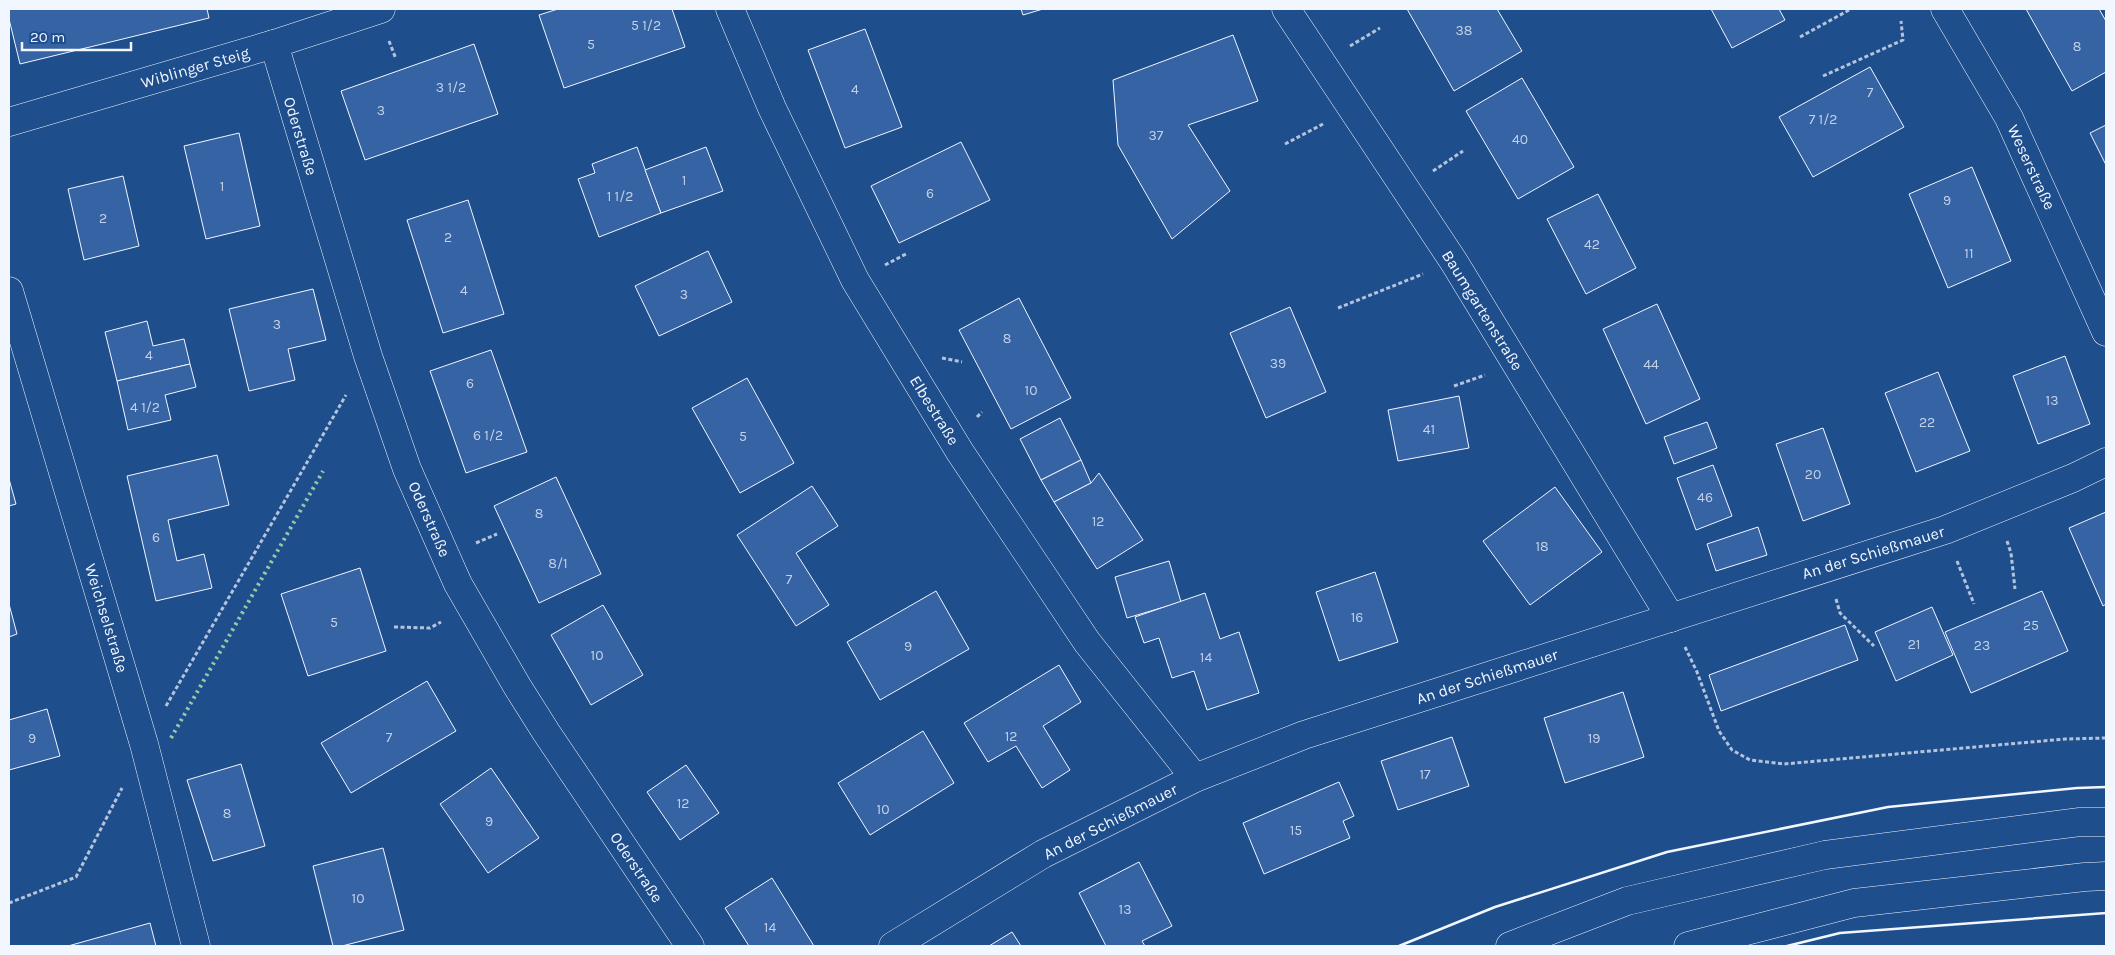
<svg xmlns="http://www.w3.org/2000/svg" width="2115" height="955" font-family="Karla,sans-serif">
<style>
.building{fill:#3563a3;stroke:#f2f6ff}
.lines{fill:none;stroke-linecap:round;stroke-linejoin:round}
.minor-casing{stroke:#f2f6ff;stroke-width:29}
.trunk-casing{stroke:#f2f6ff;stroke-width:29}
.path{stroke:#b3c4dc;stroke-width:3;stroke-dasharray:4 2.5;stroke-linecap:butt}
.minor{stroke:#1f4e8c;stroke-width:28}
.trunk{stroke:#1f4e8c;stroke-width:28}
.hedge{stroke:#97c8a6;stroke-width:4;stroke-dasharray:2.5 4;stroke-linecap:butt}
.wall{stroke:#f2f6ff;stroke-width:2.5}
.labels{text-anchor:middle;stroke-width:4;stroke-linejoin:round;paint-order:stroke}
.number-label{font-size:14px;fill:#c3d1e8}
.street-label{font-size:16px;fill:#f2f6ff;stroke:#1f4e8c}
</style>
<rect width="100%" height="100%" fill="#1f4e8c"/>
<g class="building">
<path d="M9,9H207L209,18L20,64L9,19Z"/>
<path d="M558,9H672L685,47L564,88L539,15Z"/>
<path d="M1021,9H1043L1023,15Z"/>
<path d="M1407,9H1497L1522,51L1454,91Z"/>
<path d="M1711,9H1779L1785,20L1732,48Z"/>
<path d="M2026,9H2099L2106,21V72L2072,91Z"/>
<path d="M865,29L902,127L845,148L808,50Z"/>
<path d="M1233,35L1258,101L1188,125L1230,191L1172,239L1118,145L1113,80Z"/>
<path d="M474,44L498,114L365,160L341,91Z"/>
<path d="M1870,67L1904,127L1813,177L1779,117Z"/>
<path d="M1522,78L1574,167L1518,199L1466,111Z"/>
<path d="M2106,125V165L2090,133Z"/>
<path d="M239,133L260,226L206,239L184,146Z"/>
<path d="M961,142L990,200L899,243L871,186Z"/>
<path d="M637,147L661,213L599,237L578,179L595,173L592,164Z"/>
<path d="M706,147L723,191L661,213L645,170Z"/>
<path d="M1972,167L2011,261L1948,288L1909,194Z"/>
<path d="M123,176L139,246L84,260L68,189Z"/>
<path d="M1598,194L1636,268L1586,294L1547,219Z"/>
<path d="M468,200L504,314L443,333L407,220Z"/>
<path d="M708,251L732,302L659,336L635,286Z"/>
<path d="M313,289L326,340L288,349L295,380L249,391L229,309Z"/>
<path d="M1019,298L1071,398L1011,429L959,330Z"/>
<path d="M1657,304L1700,399L1646,424L1603,329Z"/>
<path d="M1290,307L1326,392L1266,418L1230,333Z"/>
<path d="M147,321L153,346L184,339L190,364L117,381L105,332Z"/>
<path d="M491,350L527,452L466,473L430,371Z"/>
<path d="M2065,356L2090,424L2038,444L2013,376Z"/>
<path d="M190,364L196,387L165,395L171,420L128,430L117,381Z"/>
<path d="M1938,372L1970,451L1916,472L1885,393Z"/>
<path d="M747,378L794,463L740,493L692,408Z"/>
<path d="M1459,396L1469,448L1398,461L1388,410Z"/>
<path d="M1060,418L1081,460L1041,480L1020,439Z"/>
<path d="M1707,422L1717,448L1674,464L1664,437Z"/>
<path d="M1823,428L1850,504L1803,521L1776,444Z"/>
<path d="M217,455L229,505L168,520L177,561L204,554L212,588L156,601L127,476Z"/>
<path d="M1081,460L1091,483L1054,502L1041,480Z"/>
<path d="M1713,465L1732,516L1696,530L1677,478Z"/>
<path d="M1099,473L1143,540L1097,569L1054,502L1091,483Z"/>
<path d="M556,477L601,574L539,603L494,506Z"/>
<path d="M9,479L16,504L9,506Z"/>
<path d="M812,486L838,526L796,553L829,605L796,626L737,535Z"/>
<path d="M1555,487L1602,552L1530,605L1483,541Z"/>
<path d="M2106,512V604L2103,606L2069,528Z"/>
<path d="M1758,527L1767,555L1716,571L1707,544Z"/>
<path d="M1169,561L1181,602L1127,618L1115,577Z"/>
<path d="M360,568L386,651L308,676L281,594Z"/>
<path d="M1375,572L1398,642L1339,661L1316,592Z"/>
<path d="M936,591L969,649L880,700L847,642Z"/>
<path d="M2042,591L2068,651L1971,693L1945,632Z"/>
<path d="M1205,593L1220,639L1239,632L1259,693L1207,710L1194,671L1172,678L1159,638L1144,643L1135,617Z"/>
<path d="M9,604L17,634L9,637Z"/>
<path d="M603,605L643,675L591,705L551,635Z"/>
<path d="M1932,607L1953,655L1896,681L1875,632Z"/>
<path d="M1845,625L1858,660L1721,711L1709,675Z"/>
<path d="M1059,665L1081,702L1043,726L1070,770L1042,788L1016,746L988,762L964,723Z"/>
<path d="M427,681L456,731L351,793L321,743Z"/>
<path d="M1623,692L1644,757L1565,783L1544,718Z"/>
<path d="M47,709L60,756L9,770V720Z"/>
<path d="M923,731L954,783L870,835L838,783Z"/>
<path d="M1452,737L1469,786L1398,810L1381,761Z"/>
<path d="M241,764L265,846L213,861L187,780Z"/>
<path d="M686,765L719,813L680,840L647,792Z"/>
<path d="M491,768L539,838L488,873L440,804Z"/>
<path d="M1339,782L1354,816L1343,821L1350,838L1264,874L1243,823Z"/>
<path d="M383,848L404,930L342,946H333L313,866Z"/>
<path d="M1139,862L1172,926L1142,941L1145,946H1106L1079,893Z"/>
<path d="M772,878L814,946H749L725,908Z"/>
<path d="M150,923L156,946H68Z"/>
<path d="M1012,932L1021,946H989Z"/>
</g>
<g class="lines">
<g class="minor-casing">
<g id="minor">
<path d="M730,9L772,108L855,280L960,452L1087,642L1195,778"/>
<path d="M1286,9L1454,262L1671,618"/>
<path d="M1945,9L2009,118L2106,332"/>
<path d="M274,44L368,356L407,469L458,584L517,686L546,732L690,946"/>
<path d="M9,122L274,44L381,9"/>
<path d="M9,291L144,744L196,946"/>
<path d="M893,946L1043,854L1195,778L1304,735L1945,530L2073,478L2106,462"/>
</g>
</g>
<g class="trunk-casing">
<g id="trunk">
<path d="M1510,946L1627,901L1825,855L2080,822H2106"/>
<path d="M1688,946L1854,903L2085,877L2106,876"/>
</g>
</g>
<g class="path">
<path d="M1800,37L1851,9"/>
<path d="M389,41L396,59"/>
<path d="M1350,46L1380,28"/>
<path d="M1823,76L1903,40L1901,21"/>
<path d="M1285,144L1323,124"/>
<path d="M1433,171L1463,151"/>
<path d="M885,265L906,254"/>
<path d="M1338,308L1423,274"/>
<path d="M942,358L962,362"/>
<path d="M1454,386L1485,375"/>
<path d="M977,417L982,412"/>
<path d="M2007,541L2011,553L2015,589"/>
<path d="M476,543L497,534"/>
<path d="M1957,561L1974,604"/>
<path d="M1836,599L1840,613L1874,646"/>
<path d="M394,627L430,628L441,622"/>
<path d="M1685,647L1697,672L1719,731L1732,750L1750,760L1784,764L2065,739L2106,738"/>
<path d="M166,706L346,395"/>
<path d="M9,903L76,877L122,788"/>
</g>
<use href="#minor" class="minor"/>
<use href="#trunk" class="trunk"/>
<path class="hedge" d="M171,738L323,471"/>
<g class="wall">
<path d="M1399,946L1495,907L1667,852L1888,807L2077,788L2106,787"/>
<path d="M1787,946L1840,933L2106,913"/>
</g>
</g>
<g class="labels">
<g class="number-label">
<text x="646" y="30">5 1/2</text>
<text x="1464" y="35">38</text>
<text x="591" y="49">5</text>
<text x="2077" y="51">8</text>
<text x="451" y="92">3 1/2</text>
<text x="855" y="94">4</text>
<text x="1870" y="97">7</text>
<text x="381" y="115">3</text>
<text x="1823" y="124">7 1/2</text>
<text x="1156" y="140">37</text>
<text x="1520" y="144">40</text>
<text x="684" y="185">1</text>
<text x="222" y="191">1</text>
<text x="930" y="198">6</text>
<text x="620" y="201">1 1/2</text>
<text x="1947" y="205">9</text>
<text x="103" y="223">2</text>
<text x="448" y="242">2</text>
<text x="1592" y="249">42</text>
<text x="1969" y="258">11</text>
<text x="464" y="295">4</text>
<text x="684" y="299">3</text>
<text x="277" y="329">3</text>
<text x="1007" y="343">8</text>
<text x="149" y="360">4</text>
<text x="1278" y="368">39</text>
<text x="1651" y="369">44</text>
<text x="470" y="388">6</text>
<text x="1031" y="395">10</text>
<text x="2052" y="405">13</text>
<text x="145" y="412">4 1/2</text>
<text x="1927" y="427">22</text>
<text x="1429" y="434">41</text>
<text x="488" y="440">6 1/2</text>
<text x="743" y="441">5</text>
<text x="1813" y="479">20</text>
<text x="1705" y="502">46</text>
<text x="539" y="518">8</text>
<text x="1098" y="526">12</text>
<text x="156" y="542">6</text>
<text x="1542" y="551">18</text>
<text x="558" y="568">8/1</text>
<text x="789" y="584">7</text>
<text x="1357" y="622">16</text>
<text x="334" y="627">5</text>
<text x="2031" y="630">25</text>
<text x="1914" y="649">21</text>
<text x="1982" y="650">23</text>
<text x="908" y="651">9</text>
<text x="597" y="660">10</text>
<text x="1206" y="662">14</text>
<text x="1011" y="741">12</text>
<text x="389" y="742">7</text>
<text x="32" y="743">9</text>
<text x="1594" y="743">19</text>
<text x="1425" y="779">17</text>
<text x="683" y="808">12</text>
<text x="883" y="814">10</text>
<text x="227" y="818">8</text>
<text x="489" y="826">9</text>
<text x="1296" y="835">15</text>
<text x="358" y="903">10</text>
<text x="1125" y="914">13</text>
<text x="770" y="932">14</text>
</g>
<g class="street-label">
<text transform="translate(195 67) rotate(-16)" y="6">Wiblinger Steig</text>
<text transform="translate(301 136) rotate(73)" y="6">Oderstraße</text>
<text transform="translate(2032 167) rotate(65)" y="6">Weserstraße</text>
<text transform="translate(1483 310) rotate(58)" y="6">Baumgartenstraße</text>
<text transform="translate(935 410) rotate(58)" y="6">Elbestraße</text>
<text transform="translate(430 519) rotate(66)" y="6">Oderstraße</text>
<text transform="translate(1873 552) rotate(-17)" y="6">An der Schießmauer</text>
<text transform="translate(107 618) rotate(73)" y="6">Weichselstraße</text>
<text transform="translate(1487 676) rotate(-18)" y="6">An der Schießmauer</text>
<text transform="translate(1110 821) rotate(-27)" y="6">An der Schießmauer</text>
<text transform="translate(637 867) rotate(56)" y="6">Oderstraße</text>
</g>
</g>
<rect width="2115" height="955" fill="none" stroke="#f2f6ff" stroke-width="20"/>
<path d="M22 42v8h109v-8" fill="none" stroke="#f2f6ff" stroke-width="2.5"/>
<text x="30" y="42" font-size="15" fill="#f2f6ff" stroke="#1f4e8c" stroke-width="4" paint-order="stroke">20 m</text>
</svg>
